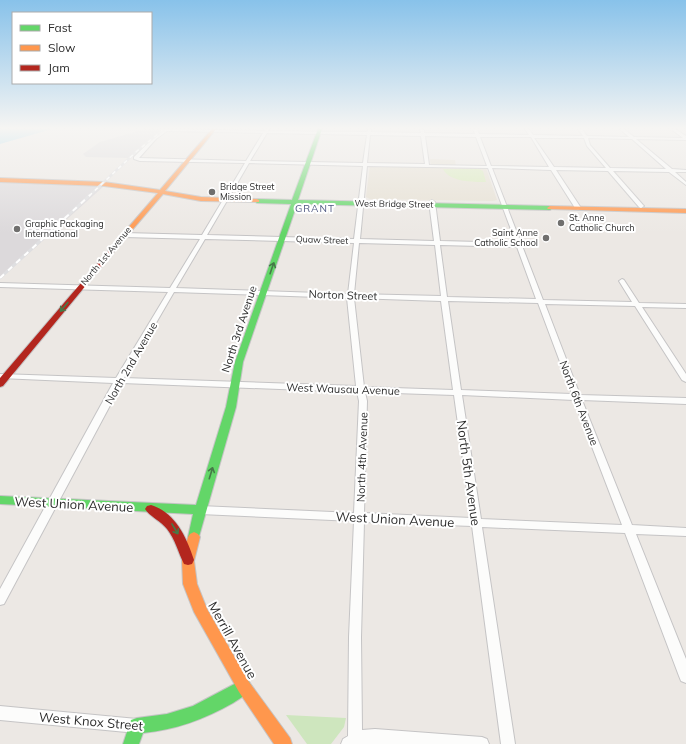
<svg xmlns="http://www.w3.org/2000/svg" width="686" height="744" font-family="Mulish,sans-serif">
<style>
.industrial{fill:#dcd9db}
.education{fill:#e6e0d3}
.green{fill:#cee6be}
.pitch{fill:#d9eabb}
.water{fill:#99d6ec}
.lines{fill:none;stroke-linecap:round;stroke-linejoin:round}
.street-casing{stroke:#c5c4c5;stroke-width:2}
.fast-casing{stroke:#c5c4c5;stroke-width:2}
.slow-casing{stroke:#c5c4c5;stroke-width:2}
.jam-casing{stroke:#c5c4c5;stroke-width:2}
.street{fill:#fcfcfb;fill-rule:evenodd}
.fast{fill:#63d668;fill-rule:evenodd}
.slow{fill:#ff974d;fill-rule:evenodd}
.jam{fill:#b3261e;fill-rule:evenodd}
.rail-far1-casing{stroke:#dfdfe1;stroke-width:2.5}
.rail-casing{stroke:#dfdfe1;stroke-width:3}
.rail-far1{stroke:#fff;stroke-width:1.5;stroke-dasharray:4;stroke-linecap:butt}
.rail{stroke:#fff;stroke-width:2;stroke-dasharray:5.5;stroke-linecap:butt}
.oneway{stroke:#467a48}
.poi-dot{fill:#706f6e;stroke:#fff;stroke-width:1.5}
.labels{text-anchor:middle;stroke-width:4;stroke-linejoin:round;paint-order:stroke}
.far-poi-label{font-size:9px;fill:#2e2e2e;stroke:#fff;text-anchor:start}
.far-street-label{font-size:9px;fill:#2e2e2e;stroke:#fff}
.far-neighbourhood-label{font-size:10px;letter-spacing:1px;fill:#4d5680;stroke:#fff}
.street-label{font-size:11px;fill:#2e2e2e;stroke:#fff}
.near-street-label{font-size:13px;fill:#2e2e2e;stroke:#fff}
</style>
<rect width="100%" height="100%" fill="#ece8e4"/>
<g class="industrial">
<path d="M145,129H162L128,158L86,157L83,154L100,142Z"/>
<path d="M0,181L90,184L104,186L0,279Z"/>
</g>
<path class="education" d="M430,159L455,160L456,167L486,168L497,200L493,201L370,199L366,197L370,165L431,166Z"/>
<path class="green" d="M286,715L346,718L344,727L331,744H307Z"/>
<path class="pitch" d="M443,169H479L483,171L486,182C473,182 449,182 443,169Z"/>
<path class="water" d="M0,129H52L0,144Z"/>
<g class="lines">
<g class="street-casing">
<g id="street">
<path d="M165,129L264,131L265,129H269L268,131L367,132L369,129L371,130V132L421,133L420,130L422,129L424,130V133L475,134L473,129H477L479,134L529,135L525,129H529L533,135L583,136L578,129H582L587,136L629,137L620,129H624L634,137L683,138L671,129H675L686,136V140L636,139L672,169L686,170V172H675L686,182V185L669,172L613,171L643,205L644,206L641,208L639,207L608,171L556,170L581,208L578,210L575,208L551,170L492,168L543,300L632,302L619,281L622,279L624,280L639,303L686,304V308L642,307L686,374V382L682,380L635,306L545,304L580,395L686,398V404L582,400L632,525L686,528V536L636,534L686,659V683L681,681L679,676L625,533L482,527L515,744H501L472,526L364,522L361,637L362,730L375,729L482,737L487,739L489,744H341L343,739L348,736L349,637L354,521L200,514L196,513L195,510L196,507L200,506L354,513L359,401L357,392L122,383L4,604L0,605V589L113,383L0,378V374L116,378L168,292L0,287V283L170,288L200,239L124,237L121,235L124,233L202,235L245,163L140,161L134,159V157L154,137ZM167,131L263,133L246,161L139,158L156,139ZM267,133L367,135L363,163L250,161ZM370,135L421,136L425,164L367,163ZM425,136L476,137L487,166L429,165ZM480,137H531L549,167L491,166ZM534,138H584L587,146L606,168L554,167ZM588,138L632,139L666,169L610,168L590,145ZM249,163L363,166L354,239L207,235ZM367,166L488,168L516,243L440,241L435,202L432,200L429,202L434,241L360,239ZM205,239L354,243L348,294L176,288ZM359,243L435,245L441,296L354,294ZM440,245L517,247L536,299L447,297ZM174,292L347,298L356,386L124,378ZM354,298L441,301L453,390L364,387ZM448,301L538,303L572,394L461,390ZM365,392L454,395L471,518L364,513L367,401ZM462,395L574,400L622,525L481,519Z"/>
<path d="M0,706L137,719L142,721L144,726L142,731L137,733L0,720Z"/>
</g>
</g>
<g class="fast-casing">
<g id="fast">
<path d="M318,129H322L298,200L550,206L553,208L550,210L297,204L243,362L236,407L198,540L194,542L190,540L188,537L193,514L0,504V496L196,505L226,407L235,362L291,204L257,203L254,201L257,199L292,200Z"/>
<path d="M244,679L249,682L252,687C248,695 240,698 233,703C205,719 175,730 143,733L139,744H123L131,720L137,718L167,714L193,706Z"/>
</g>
</g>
<g class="slow-casing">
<g id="slow">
<path d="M212,129H216L165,191L201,197L257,199L259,200V202L201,201L163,194L120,244L115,243L158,193L104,186L0,182V178L104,182L160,190Z"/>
<path d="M550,206L686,209V213L548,209L547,208Z"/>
<path d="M194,532L198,534L200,537L194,561L197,584L207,609L249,682L290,738L292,744H274L239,692L194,612L183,584L182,561L188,537L190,534Z"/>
</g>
</g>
<g class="jam-casing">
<g id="jam">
<path d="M118,241L121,243L120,244L3,386L0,387V378L116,242Z"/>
<path d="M151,505C175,512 187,538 194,560L192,564L188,565L184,564C178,552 175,539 167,529C161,521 149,516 145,509L147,506Z"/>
</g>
</g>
<use href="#street" class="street"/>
<use href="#fast" class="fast"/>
<use href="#slow" class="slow"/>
<use href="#jam" class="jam"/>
<g class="rail-far1-casing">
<path id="rail-far1" d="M89,196L137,151L164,129"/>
</g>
<g class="rail-casing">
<path id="rail" d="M0,278L90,195"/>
</g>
<use href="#rail-far1" class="rail-far1"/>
<use href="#rail" class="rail"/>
</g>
<defs><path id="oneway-shaft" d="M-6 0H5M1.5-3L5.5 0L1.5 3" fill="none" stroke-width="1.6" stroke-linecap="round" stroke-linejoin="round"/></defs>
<g class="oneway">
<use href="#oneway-shaft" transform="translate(272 268) rotate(-71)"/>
<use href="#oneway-shaft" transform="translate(64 307) rotate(130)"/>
<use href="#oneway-shaft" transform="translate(211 473) rotate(-73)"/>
<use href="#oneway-shaft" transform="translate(175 529) rotate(59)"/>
</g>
<linearGradient id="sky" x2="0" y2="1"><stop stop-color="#88c2ea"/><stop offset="0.55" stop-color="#f6f5f3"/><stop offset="1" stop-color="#f6f5f3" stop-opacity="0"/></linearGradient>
<rect width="686" height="233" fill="url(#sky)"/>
<g class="poi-dot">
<circle cx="212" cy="192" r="4"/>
<circle cx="561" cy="223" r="4"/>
<circle cx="17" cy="229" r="4"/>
<circle cx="546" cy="238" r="4"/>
</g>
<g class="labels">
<g class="far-poi-label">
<text x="220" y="190">Bridge Street<tspan x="220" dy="10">Mission</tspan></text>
<text x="569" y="221">St. Anne<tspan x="569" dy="10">Catholic Church</tspan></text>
<text x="25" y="227">Graphic Packaging<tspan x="25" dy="10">International</tspan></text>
<text x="538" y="236" text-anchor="end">Saint Anne<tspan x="538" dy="10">Catholic School</tspan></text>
</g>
<g class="far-street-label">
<text transform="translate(394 204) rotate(1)" y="3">West Bridge Street</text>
<text transform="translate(322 240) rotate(2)" y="3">Quaw Street</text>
<text transform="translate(106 256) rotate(-50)" y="3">North 1st Avenue</text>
</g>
<g class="far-neighbourhood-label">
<text x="315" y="212">GRANT</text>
</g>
<g class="street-label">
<text transform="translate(343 295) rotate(2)" y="4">Norton Street</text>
<text transform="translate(239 329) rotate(-72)" y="4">North 3rd Avenue</text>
<text transform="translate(131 363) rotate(-60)" y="4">North 2nd Avenue</text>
<text transform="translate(343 389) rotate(2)" y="4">West Wausau Avenue</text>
<text transform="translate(579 403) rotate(69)" y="4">North 6th Avenue</text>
<text transform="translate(362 457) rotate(-88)" y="4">North 4th Avenue</text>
</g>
<g class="near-street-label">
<text transform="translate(469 473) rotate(82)" y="5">North 5th Avenue</text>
<text transform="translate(74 504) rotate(3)" y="5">West Union Avenue</text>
<text transform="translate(395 519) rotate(3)" y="5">West Union Avenue</text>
<text transform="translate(233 640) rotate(61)" y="5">Merrill Avenue</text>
<text transform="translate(91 721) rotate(5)" y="5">West Knox Street</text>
</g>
</g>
<rect x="12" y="12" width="140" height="72" fill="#ffffff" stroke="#ababab"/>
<rect x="20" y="25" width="20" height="6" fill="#63d668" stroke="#ababab"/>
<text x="48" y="32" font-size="12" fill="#2e2e2e">Fast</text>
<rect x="20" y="45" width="20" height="6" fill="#ff974d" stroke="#ababab"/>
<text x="48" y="52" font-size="12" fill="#2e2e2e">Slow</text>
<rect x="20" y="65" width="20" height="6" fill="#b3261e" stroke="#ababab"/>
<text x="48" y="72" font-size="12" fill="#2e2e2e">Jam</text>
</svg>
